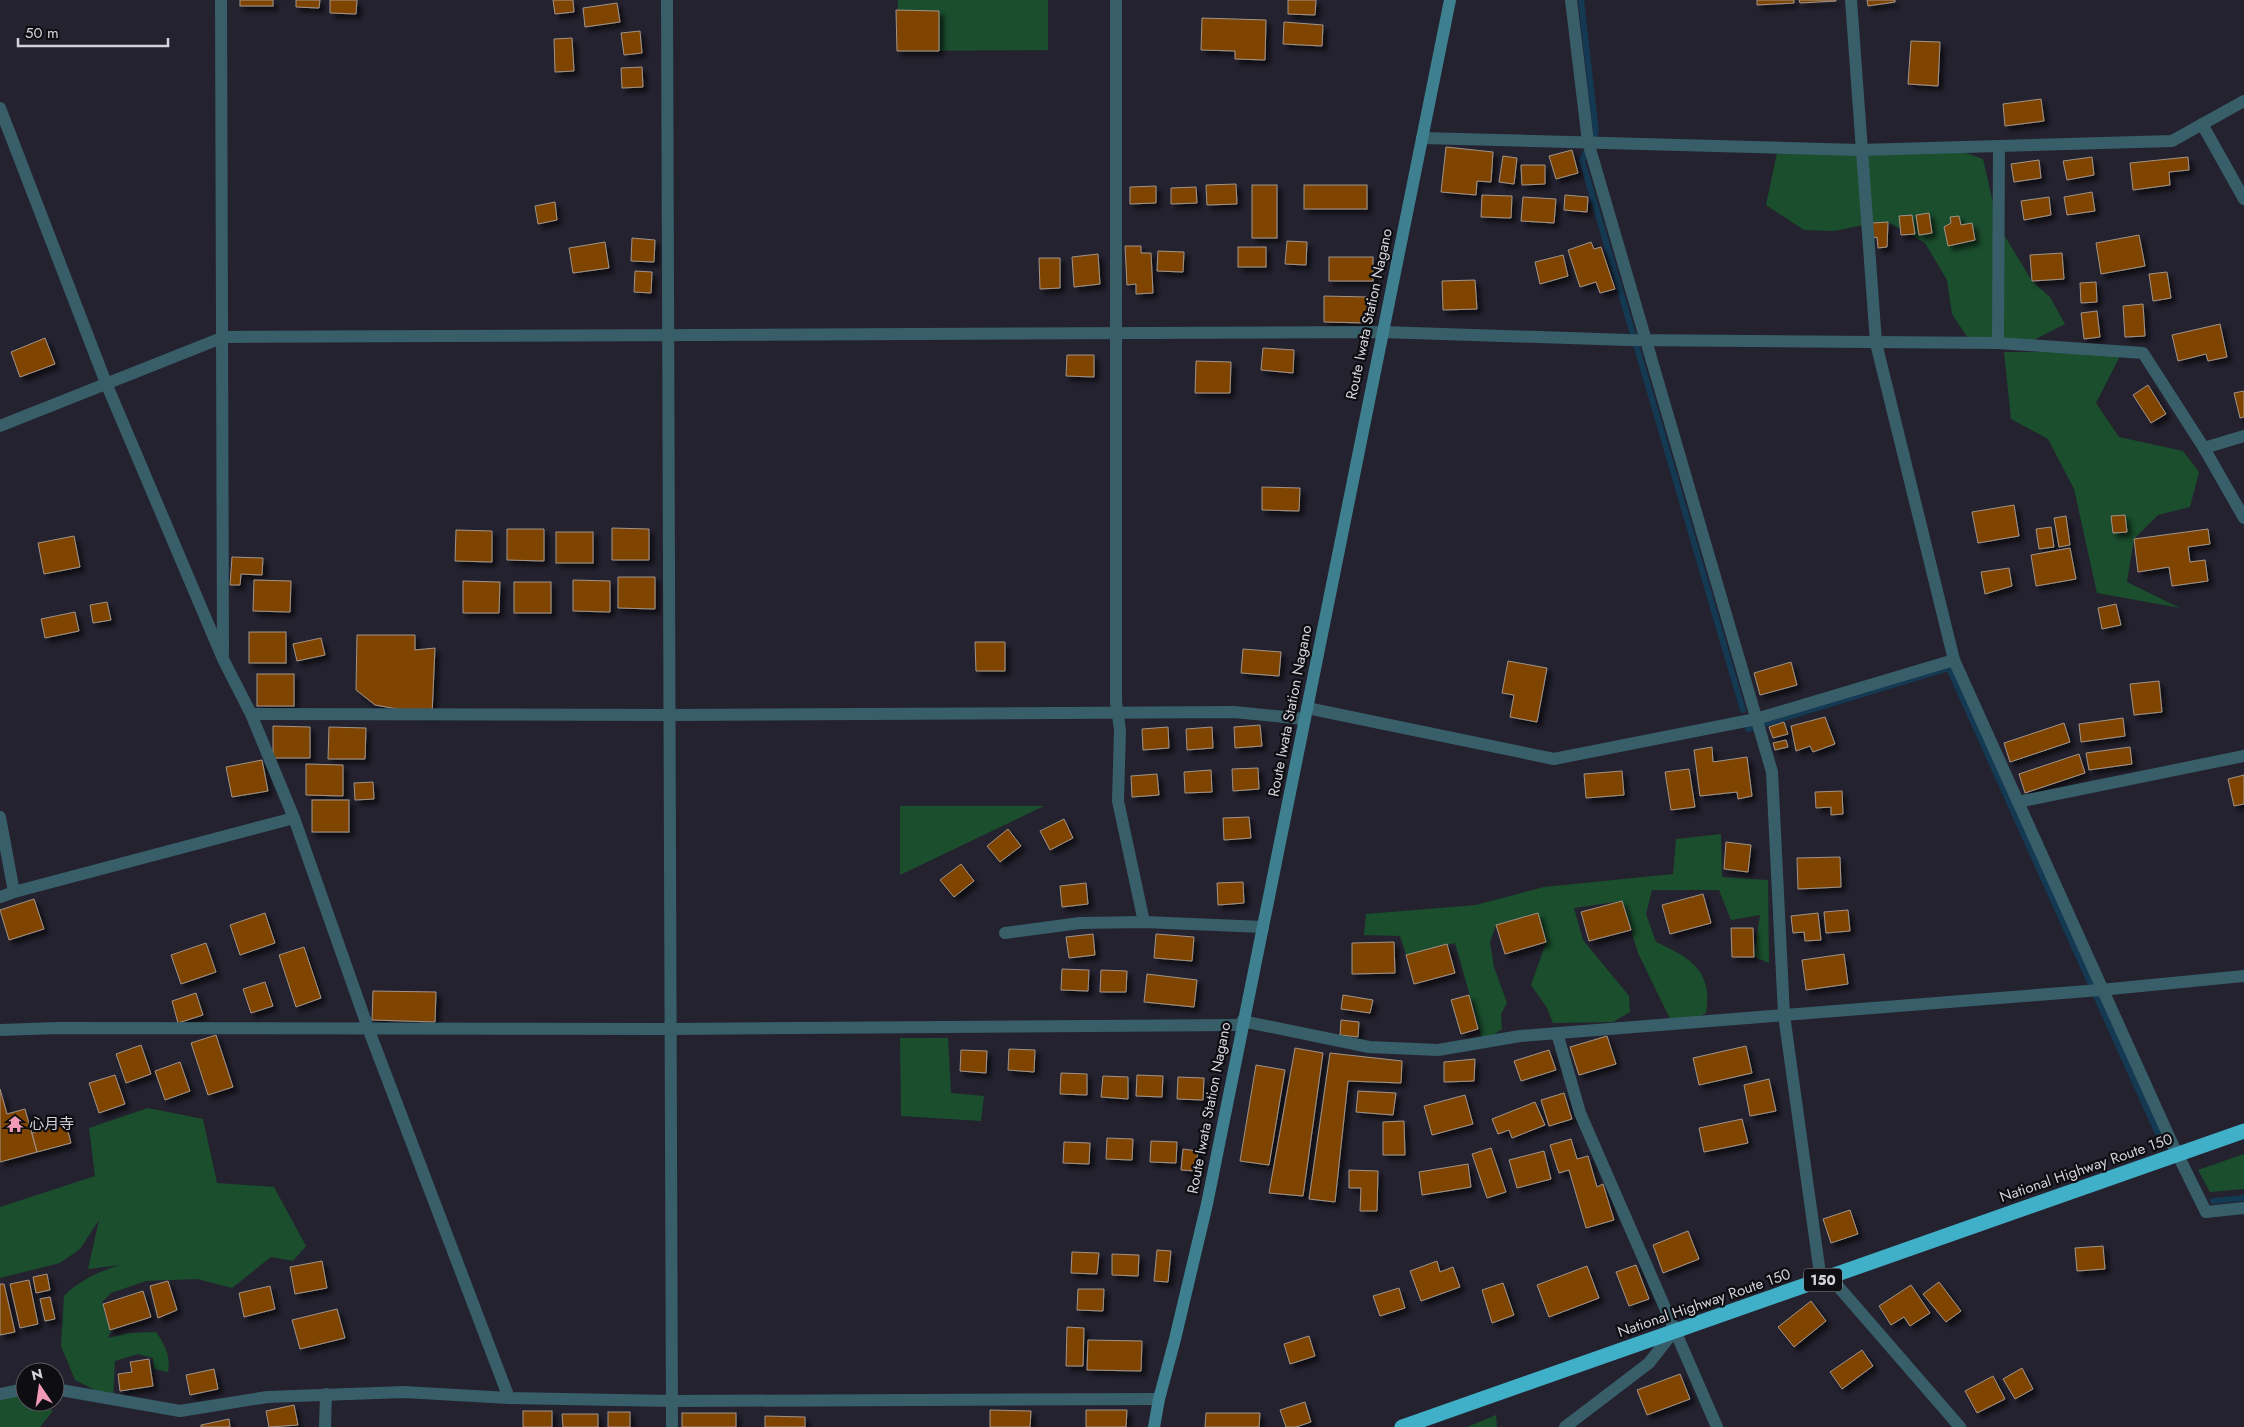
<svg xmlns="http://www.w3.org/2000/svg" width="2244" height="1427" font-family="Jost,'Noto Sans JP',sans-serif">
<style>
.green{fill:#1a4e2d}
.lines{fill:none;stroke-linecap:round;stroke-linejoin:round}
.stream{stroke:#143953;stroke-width:6}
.building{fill:#7f4504;stroke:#a19388;filter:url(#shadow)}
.street{stroke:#385f69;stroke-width:12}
.secondary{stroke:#3e808f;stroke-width:12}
.highway{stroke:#40b0c8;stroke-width:15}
.labels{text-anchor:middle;stroke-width:4.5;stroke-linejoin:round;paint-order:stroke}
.shield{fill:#0d0d12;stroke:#98989f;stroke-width:1}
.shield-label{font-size:14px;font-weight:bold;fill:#d4d3dc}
.street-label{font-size:15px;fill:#d4d3dc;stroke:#0d0d12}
.poi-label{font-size:15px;fill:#d4d3dc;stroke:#0d0d12;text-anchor:start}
</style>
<defs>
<filter id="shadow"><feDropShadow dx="4.5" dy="4.5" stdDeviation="2.5" flood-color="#0009"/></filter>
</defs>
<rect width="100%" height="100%" fill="#24222f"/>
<g class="green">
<path d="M898,0H1048V50L897,51Z"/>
<path d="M1778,148H1952L1983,159L1998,225L2032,281L2050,297L2065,324L2024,345L1971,343L1952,314L1947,280L1925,243L1888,222L1872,223L1835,231L1804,230L1766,205Z"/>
<path d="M2004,352H2122L2096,403L2119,437L2183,451L2199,472L2190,507L2158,515L2134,539L2127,582L2180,608L2097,593L2074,489L2048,439L2011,419Z"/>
<path d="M900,806H1044L900,875Z"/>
<path d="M1721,834L1722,877L1768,880L1769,963L1754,957L1760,915L1731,920L1719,890H1652L1646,914L1656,942C1691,958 1713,971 1706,1013L1688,1022L1672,1023L1638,953L1622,901L1574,908L1583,940L1629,996L1630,1012L1613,1022L1553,1023L1547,1008L1531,985L1546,942L1537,913L1496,925L1490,942L1494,967L1507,1003L1501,1014L1502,1029L1483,1042L1455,943L1406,955L1400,936L1364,935L1366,914L1476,905L1544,887L1673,874L1676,839Z"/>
<path d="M900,1038H948L951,1093L984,1096L981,1121L901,1116Z"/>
<path d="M148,1108L203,1119L217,1183L274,1187L306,1246L293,1261L271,1257L232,1288L197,1279L146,1281L111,1293L102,1302L111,1332L108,1338L129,1333L156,1332C165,1345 171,1356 168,1372L154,1369L153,1358L138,1354L115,1361L113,1399L75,1380L61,1346L64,1296C80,1280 98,1272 120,1265L88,1269L99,1220L80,1249L60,1263L0,1278V1207L95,1176L89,1128Z"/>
<path d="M2244,1154V1189L2210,1192L2198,1170Z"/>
<path d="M25,1395V1402H37L53,1411L40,1427H0V1396Z"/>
<path d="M1496,1415L1497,1427H1467Z"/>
</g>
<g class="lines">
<g class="stream">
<path d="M1581,0L1596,132L1582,160L1743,710"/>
<path d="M1748,729L1949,668L2159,1136"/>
<path d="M2213,1201L2244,1198"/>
</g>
</g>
<g class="building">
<rect x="240" y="0" width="33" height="6"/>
<path d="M296,0H320L319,8L296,7Z"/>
<path d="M330,0H357L356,14L330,13Z"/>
<path d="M553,0H573L574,12L555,14Z"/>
<path d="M1288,0H1316L1315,15L1288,14Z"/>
<path d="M1757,0H1794V3L1757,5Z"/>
<path d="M1799,0H1836V1L1800,3Z"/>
<path d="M1867,0H1895V2L1868,6Z"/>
<path d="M617,3L620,22L585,27L583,8Z"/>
<path d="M896,10L939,11V51H897Z"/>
<path d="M1202,18L1266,20L1265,60L1235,59V51L1201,50Z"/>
<path d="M1284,22L1323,25L1322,46L1283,44Z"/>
<path d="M640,31L642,53L624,55L621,33Z"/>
<path d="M572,38L574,71L555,72L554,39Z"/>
<path d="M1911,41L1940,42L1938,86L1908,84Z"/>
<path d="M642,67L643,87L622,88L621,68Z"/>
<path d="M2041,99L2044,121L2005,126L2003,104Z"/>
<path d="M1446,147L1493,152L1491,182L1477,181L1476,195L1441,192Z"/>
<path d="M1572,150L1578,173L1556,179L1549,156Z"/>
<path d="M1503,156L1517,158L1514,184L1499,182Z"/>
<path d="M2092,157L2094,175L2067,180L2063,161Z"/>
<path d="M2188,157L2189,170L2169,172L2170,185L2133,190L2130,163Z"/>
<path d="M2039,160L2041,178L2014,182L2011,164Z"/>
<path d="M1521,165H1545V184L1522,185Z"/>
<path d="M1236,184L1237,204L1207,205L1206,185Z"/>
<rect x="1252" y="185" width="25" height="53"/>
<rect x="1304" y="185" width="63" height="24"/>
<path d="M1156,186V203L1130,204V187Z"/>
<path d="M1196,187L1197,203L1171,204V188Z"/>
<path d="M2092,192L2095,211L2067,215L2064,197Z"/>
<path d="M1482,195L1512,196L1511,218L1481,217Z"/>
<path d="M1565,195L1588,197L1587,212L1564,210Z"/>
<path d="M1523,197L1556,199L1554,223L1521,221Z"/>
<path d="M2049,197L2051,215L2024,220L2021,201Z"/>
<path d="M555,202L557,220L538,224L535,206Z"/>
<path d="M1929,213L1932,233L1919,235L1916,215Z"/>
<path d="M1912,215L1915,234L1901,235L1899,216Z"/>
<path d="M1959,216L1961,225L1972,223L1975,240L1948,246L1944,227L1951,223L1950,217Z"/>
<path d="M1888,222L1887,247L1878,248L1877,237L1873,238L1872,223Z"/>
<path d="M2139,235L2145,266L2101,274L2096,243Z"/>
<path d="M632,238L655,240L654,262L631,261Z"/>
<path d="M1287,241L1307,242L1306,265L1285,264Z"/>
<path d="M605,242L609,268L573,273L569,248Z"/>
<path d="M1591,242L1594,249L1601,247L1615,289L1600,293L1596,282L1580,287L1568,250Z"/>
<path d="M1125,246H1141V253H1151L1153,293L1136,294V284L1127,285Z"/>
<rect x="1238" y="247" width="28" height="20"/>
<path d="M1158,251L1184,252L1183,272L1157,271Z"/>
<path d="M2062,253L2064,279L2032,281L2030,255Z"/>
<path d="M1098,254L1100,284L1074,287L1072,257Z"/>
<path d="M1563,255L1568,276L1540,284L1535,262Z"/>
<rect x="1329" y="257" width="44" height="24"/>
<path d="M1039,258H1060V288L1040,289Z"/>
<path d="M635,271L652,272L651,293L634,292Z"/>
<path d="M2167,272L2171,298L2153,301L2149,274Z"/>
<path d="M1475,280L1477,309L1443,310L1442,281Z"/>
<path d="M2096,282L2097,302L2081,303L2080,283Z"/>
<path d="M1324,296L1367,297V323L1324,322Z"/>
<path d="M2143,304L2145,336L2125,337L2123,306Z"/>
<path d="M2097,311L2100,337L2084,339L2081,313Z"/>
<path d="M2220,324L2227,357L2208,361L2206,354L2178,361L2172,335Z"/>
<path d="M45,338L55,364L20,377L11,352Z"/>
<path d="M1263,348L1294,350L1293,373L1261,370Z"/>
<path d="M1067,355H1094V377L1066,376Z"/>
<path d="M1196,361L1231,362L1230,393H1195Z"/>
<path d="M2148,385L2166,414L2151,423L2133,395Z"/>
<path d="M2244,391V417L2240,418L2234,393Z"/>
<path d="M1262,487L1300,488L1299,511L1262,510Z"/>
<path d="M2014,505L2019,536L1978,543L1972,512Z"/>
<path d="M2125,515L2127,532L2113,533L2111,516Z"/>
<path d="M2066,516L2070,545L2059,547L2054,518Z"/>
<path d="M2051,527L2054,547L2039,549L2036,529Z"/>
<path d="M612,528L649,529V560H612Z"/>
<path d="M507,529H544V561L507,560Z"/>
<path d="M2208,529L2210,544L2188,547L2190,562L2205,560L2208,581L2172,586L2169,567L2138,572L2134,539Z"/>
<path d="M456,530L492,531V562L455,561Z"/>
<rect x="556" y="532" width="37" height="31"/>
<path d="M74,536L80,567L44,574L38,543Z"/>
<path d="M2070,548L2076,579L2036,586L2031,555Z"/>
<path d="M232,557L263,558L262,575L241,574L240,585H230Z"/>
<path d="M2009,568L2012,586L1985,594L1981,572Z"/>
<path d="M618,577H655V609L618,608Z"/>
<path d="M254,580L291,581L290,612L253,611Z"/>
<path d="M573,580L610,581V612L573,611Z"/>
<path d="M463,581L500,582L499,613H463Z"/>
<rect x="514" y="582" width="37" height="31"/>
<path d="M107,602L111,620L93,623L90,605Z"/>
<path d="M2116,604L2121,625L2102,629L2098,608Z"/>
<path d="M75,612L79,631L45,638L41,619Z"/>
<rect x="249" y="632" width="37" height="31"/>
<path d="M357,635H415V650L435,648L432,715L375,705L356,690Z"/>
<path d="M321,638L325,655L297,661L293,644Z"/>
<path d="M975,642H1005V671H976Z"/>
<path d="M1243,649L1281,652L1279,676L1241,673Z"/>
<path d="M1508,661L1547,668L1537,722L1510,717L1514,695L1502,693Z"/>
<path d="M1791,662L1797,685L1760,695L1754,673Z"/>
<rect x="257" y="674" width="37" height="32"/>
<path d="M2159,681L2162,712L2134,715L2130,684Z"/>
<path d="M1825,717L1835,744L1813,752L1810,746L1796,751L1791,726Z"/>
<path d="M2123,718L2125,736L2081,742L2079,724Z"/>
<path d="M1784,722L1788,734L1773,738L1769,727Z"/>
<path d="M2064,723L2070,742L2010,762L2004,743Z"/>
<path d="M1260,725L1262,746L1235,748L1234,727Z"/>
<path d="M273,726L310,727V758H273Z"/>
<path d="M329,727L366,728L365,759H328Z"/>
<path d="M1168,727L1169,748L1143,750L1142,729Z"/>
<path d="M1212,727L1213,748L1187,750L1186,729Z"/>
<path d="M1786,740L1788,747L1775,750L1773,743Z"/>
<path d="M1712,747L1713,762L1747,757L1752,796L1738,799L1737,792L1700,796L1694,750Z"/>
<path d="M2130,747L2132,764L2089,770L2086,753Z"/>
<path d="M2079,754L2085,773L2025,793L2019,774Z"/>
<path d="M262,760L268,791L232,797L226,767Z"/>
<path d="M306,764L343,765V796L306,795Z"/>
<path d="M1258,768L1259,789L1233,791L1232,769Z"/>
<path d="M1689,769L1695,807L1671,810L1665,772Z"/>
<path d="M1211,770L1212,792L1185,793L1184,772Z"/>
<path d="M1622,771L1624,795L1586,798L1584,774Z"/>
<path d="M1157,774L1159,795L1132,797L1131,776Z"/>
<path d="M2244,775V804L2234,806L2228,779Z"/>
<path d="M373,782L374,799L355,800L354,783Z"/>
<path d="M1842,791L1843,814L1831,815V807L1816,808L1815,792Z"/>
<rect x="312" y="800" width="37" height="32"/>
<path d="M1249,817L1251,838L1224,840L1223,818Z"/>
<path d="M1064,819L1073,838L1050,850L1040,831Z"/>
<path d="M1008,829L1021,846L1000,862L987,846Z"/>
<path d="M1726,842L1751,845L1748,872L1724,869Z"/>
<path d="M1840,857L1841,887L1798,889L1797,858Z"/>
<path d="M961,864L974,881L954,897L940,880Z"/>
<path d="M1243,882L1244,903L1218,905L1217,883Z"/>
<path d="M1086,883L1088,904L1062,907L1060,886Z"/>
<path d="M1703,894L1711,923L1670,934L1662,905Z"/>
<path d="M34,899L44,929L9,940L0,910Z"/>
<path d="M1622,901L1631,930L1589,941L1581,912Z"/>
<path d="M1848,910L1850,931L1826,933L1824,912Z"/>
<path d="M265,913L275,943L240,955L230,925Z"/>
<path d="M1538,913L1546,942L1505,954L1496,925Z"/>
<path d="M1818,913L1821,940L1805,941L1804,932L1793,933L1791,916Z"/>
<path d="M1731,928H1753L1754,957H1732Z"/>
<path d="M1093,934L1095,955L1069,958L1066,937Z"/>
<path d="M1156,934L1194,937L1192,961L1154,958Z"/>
<path d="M1394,942L1395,973L1352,974V943Z"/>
<path d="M206,943L216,972L181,984L171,955Z"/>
<path d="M1447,944L1455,973L1414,984L1406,955Z"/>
<path d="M304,947L321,998L296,1007L279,955Z"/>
<path d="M1844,954L1848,984L1806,990L1802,960Z"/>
<path d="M1062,969L1089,970L1088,991L1061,990Z"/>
<path d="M1101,970L1127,971L1126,992H1100Z"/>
<path d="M1147,974L1197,980L1194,1007L1144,1002Z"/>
<path d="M265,982L273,1006L251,1013L243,989Z"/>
<path d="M373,991L436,992L435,1022L372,1020Z"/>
<path d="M196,993L203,1015L178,1023L172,1001Z"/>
<path d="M1343,995L1373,1000L1370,1013L1341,1009Z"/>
<path d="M1469,995L1478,1029L1461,1034L1451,1000Z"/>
<path d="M1341,1020L1359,1022L1358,1037L1340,1035Z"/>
<path d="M216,1035L233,1087L208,1095L191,1043Z"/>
<path d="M1607,1036L1616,1064L1579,1075L1570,1047Z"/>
<path d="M141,1045L151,1074L126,1083L116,1054Z"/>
<path d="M1746,1046L1752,1073L1699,1085L1693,1058Z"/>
<path d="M1295,1048L1323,1053L1303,1196L1269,1193Z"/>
<path d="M1009,1049L1035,1050L1034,1072L1008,1070Z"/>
<path d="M961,1050L987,1051L986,1073L960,1071Z"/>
<path d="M1549,1050L1556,1070L1521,1081L1514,1061Z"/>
<path d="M1330,1053L1402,1061L1401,1083L1348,1081L1335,1202L1309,1199Z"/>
<path d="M1475,1059L1474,1081L1444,1082V1062Z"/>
<path d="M180,1062L190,1091L165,1100L155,1071Z"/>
<path d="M1256,1065L1285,1070L1269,1165L1240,1161Z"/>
<path d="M1061,1073L1087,1074V1095L1060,1094Z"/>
<path d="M115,1075L125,1104L99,1113L89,1083Z"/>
<path d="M1137,1075L1163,1076L1162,1097L1136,1096Z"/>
<path d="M1103,1076L1128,1077V1099L1101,1097Z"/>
<path d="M1178,1077L1204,1078L1203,1100L1177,1099Z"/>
<path d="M1769,1079L1776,1111L1750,1116L1744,1085Z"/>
<path d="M0,1089L7,1114L25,1109L37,1152L0,1162Z"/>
<path d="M1358,1091L1396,1093L1393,1115L1356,1112Z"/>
<path d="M1564,1093L1572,1119L1549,1126L1541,1100Z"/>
<path d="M1465,1095L1473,1124L1432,1135L1424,1106Z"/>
<path d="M1535,1102L1545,1125L1512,1138L1509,1130L1498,1134L1492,1119Z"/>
<path d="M1742,1119L1748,1143L1704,1152L1699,1128Z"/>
<path d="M1404,1121L1405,1155H1383V1122Z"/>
<path d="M66,1124L71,1143L37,1152L32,1133Z"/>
<path d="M1107,1138L1133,1139L1132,1160L1106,1159Z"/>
<path d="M1571,1139L1577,1159L1588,1156L1597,1187L1603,1184L1614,1220L1586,1228L1569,1170L1559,1173L1550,1145Z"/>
<path d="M1151,1141L1177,1142L1176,1163L1150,1162Z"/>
<path d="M1064,1142L1090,1143L1089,1164L1063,1163Z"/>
<path d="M1491,1148L1506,1192L1487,1198L1472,1154Z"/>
<path d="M1183,1149L1198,1151L1195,1171L1181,1170Z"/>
<path d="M1544,1151L1551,1179L1517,1188L1509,1160Z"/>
<path d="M1468,1164L1471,1187L1422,1195L1419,1172Z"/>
<path d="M1349,1170L1378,1171L1377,1211H1360L1361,1188H1349Z"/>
<path d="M1850,1210L1858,1234L1831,1243L1823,1219Z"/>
<path d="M1688,1231L1699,1259L1663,1273L1653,1245Z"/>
<path d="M2103,1246L2105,1269L2077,1271L2075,1248Z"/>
<path d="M1157,1250L1171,1251L1168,1282L1154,1281Z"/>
<path d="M1072,1252L1099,1253L1097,1274L1071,1273Z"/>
<path d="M1112,1254L1139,1255L1138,1276L1112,1275Z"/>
<path d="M322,1261L327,1288L295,1294L290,1267Z"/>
<path d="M1437,1261L1440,1272L1453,1267L1460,1287L1421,1301L1410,1271Z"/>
<path d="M1636,1265L1649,1299L1629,1306L1616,1272Z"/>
<path d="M1587,1266L1599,1298L1549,1317L1537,1285Z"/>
<path d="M47,1274L50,1290L36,1293L33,1277Z"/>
<path d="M29,1280L38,1324L20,1328L10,1284Z"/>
<path d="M168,1281L177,1310L158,1318L150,1286Z"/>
<path d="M1939,1282L1961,1311L1946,1322L1923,1294Z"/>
<path d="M1503,1283L1514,1315L1492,1323L1482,1290Z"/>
<path d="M0,1284H4L15,1332L0,1335Z"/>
<path d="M1911,1285L1930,1313L1910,1326L1904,1317L1891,1325L1879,1306Z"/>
<path d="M270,1286L275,1309L244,1317L239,1293Z"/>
<path d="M1399,1288L1405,1308L1380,1316L1373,1296Z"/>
<path d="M1078,1289H1104L1103,1311L1077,1310Z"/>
<path d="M143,1291L151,1317L110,1330L103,1304Z"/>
<path d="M50,1297L55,1319L45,1321L40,1299Z"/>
<path d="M1811,1301L1826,1321L1794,1347L1778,1327Z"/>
<path d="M337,1309L345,1338L300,1349L292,1320Z"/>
<path d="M1067,1327L1084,1328L1083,1366H1066Z"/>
<path d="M1309,1336L1315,1356L1290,1364L1284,1344Z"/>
<path d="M1088,1340L1142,1341L1141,1371L1087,1370Z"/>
<path d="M1862,1350L1873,1366L1842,1389L1830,1372Z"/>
<path d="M149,1359L153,1386L120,1391L118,1374L132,1372L130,1362Z"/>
<path d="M2022,1368L2033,1389L2015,1399L2003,1379Z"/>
<path d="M214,1369L218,1389L190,1395L186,1375Z"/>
<path d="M1680,1374L1690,1399L1647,1415L1637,1390Z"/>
<path d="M1993,1376L2005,1399L1977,1413L1965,1391Z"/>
<path d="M1305,1402L1311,1422L1296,1427H1286L1280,1410Z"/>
<path d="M294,1405L298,1425L269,1427L266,1411Z"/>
<path d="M990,1410L1031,1411L1030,1427H990Z"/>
<path d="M1086,1410H1127L1126,1427H1086Z"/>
<rect x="523" y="1411" width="29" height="16"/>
<rect x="608" y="1412" width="22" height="15"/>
<rect x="682" y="1413" width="54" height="14"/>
<path d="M1206,1413H1260L1259,1427H1205Z"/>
<path d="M562,1414H598V1427H563Z"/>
<path d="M765,1416L805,1417V1427H765Z"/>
<path d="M229,1419L230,1427H201V1425Z"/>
</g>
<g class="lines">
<g class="street">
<path d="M221,0L223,654"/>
<path d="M667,0L672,1427"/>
<path d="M1116,0V702L1120,730L1118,801L1144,922"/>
<path d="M1571,0L1588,142L1772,772L1784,1015L1821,1281"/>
<path d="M1851,0L1876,343L1954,660L2171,1141L2206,1212L2244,1208"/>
<path d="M0,108L106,383L223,659L251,714L294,818L368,1028L509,1398"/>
<path d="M2202,124L2244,199"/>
<path d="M1422,138L1860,150L2172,141L2244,101"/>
<path d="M1998,343L1999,146"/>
<path d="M0,426L224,337L1382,332L1628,340L1998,343L2143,353L2204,448L2244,518"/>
<path d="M2204,448L2244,436"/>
<path d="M1307,708L1554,759L1756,719L1954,660"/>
<path d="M251,714L670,715L1234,712L1305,719"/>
<path d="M2018,802L2244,756"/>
<path d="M0,817L14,892L294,818"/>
<path d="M0,897L14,892"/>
<path d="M1005,933L1080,923L1144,922L1263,927"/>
<path d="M1242,1021L1369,1047L1438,1050L1520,1036L2100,990L2244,976"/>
<path d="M0,1030L58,1028L671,1029L1241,1025"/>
<path d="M1557,1033L1580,1113L1717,1427"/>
<path d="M1830,1277L1960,1427"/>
<path d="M55,1389L180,1411L267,1397L404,1392L509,1398L672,1401L1159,1399"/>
<path d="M0,1394L25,1389"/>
<path d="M325,1427L326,1394"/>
<path d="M1565,1427L1649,1363L1674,1331"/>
</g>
<path class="secondary" d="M1154,1427L1159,1399L1175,1339L1207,1204L1450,0"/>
<path class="highway" d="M1402,1427L2244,1131"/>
</g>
<defs>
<g id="temple-bare" transform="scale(1.35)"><path d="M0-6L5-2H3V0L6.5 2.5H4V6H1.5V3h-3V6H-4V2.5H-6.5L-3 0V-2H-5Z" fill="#f09ab6" stroke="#0d0d12" stroke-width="2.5" paint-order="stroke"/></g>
</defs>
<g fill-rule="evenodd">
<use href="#temple-bare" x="15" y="1124"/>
</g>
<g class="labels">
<rect class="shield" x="1804" y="1268.5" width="38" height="23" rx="4"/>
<g class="shield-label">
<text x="1823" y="1285">150</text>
</g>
<g class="street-label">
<text transform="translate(1369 314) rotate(-78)" y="5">Route Iwata Station Nagano</text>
<text transform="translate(1290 711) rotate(-79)" y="5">Route Iwata Station Nagano</text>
<text transform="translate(1209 1108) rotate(-79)" y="5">Route Iwata Station Nagano</text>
<text transform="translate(2086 1168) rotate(-19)" y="5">National Highway Route 150</text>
<text transform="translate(1704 1303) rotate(-19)" y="5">National Highway Route 150</text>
</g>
<g class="poi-label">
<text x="29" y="1129">心月寺</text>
</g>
</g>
<g transform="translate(40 1387) rotate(347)"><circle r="24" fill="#0d0d12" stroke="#5d5c63"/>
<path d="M0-4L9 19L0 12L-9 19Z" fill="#f09ab6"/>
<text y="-8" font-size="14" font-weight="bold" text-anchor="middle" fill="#d4d3dc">N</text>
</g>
<path d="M18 38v8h150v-8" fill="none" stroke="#d4d3dc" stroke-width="2.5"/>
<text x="25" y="38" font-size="15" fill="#d4d3dc" stroke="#0d0d12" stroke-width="4" paint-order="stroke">50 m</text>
</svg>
